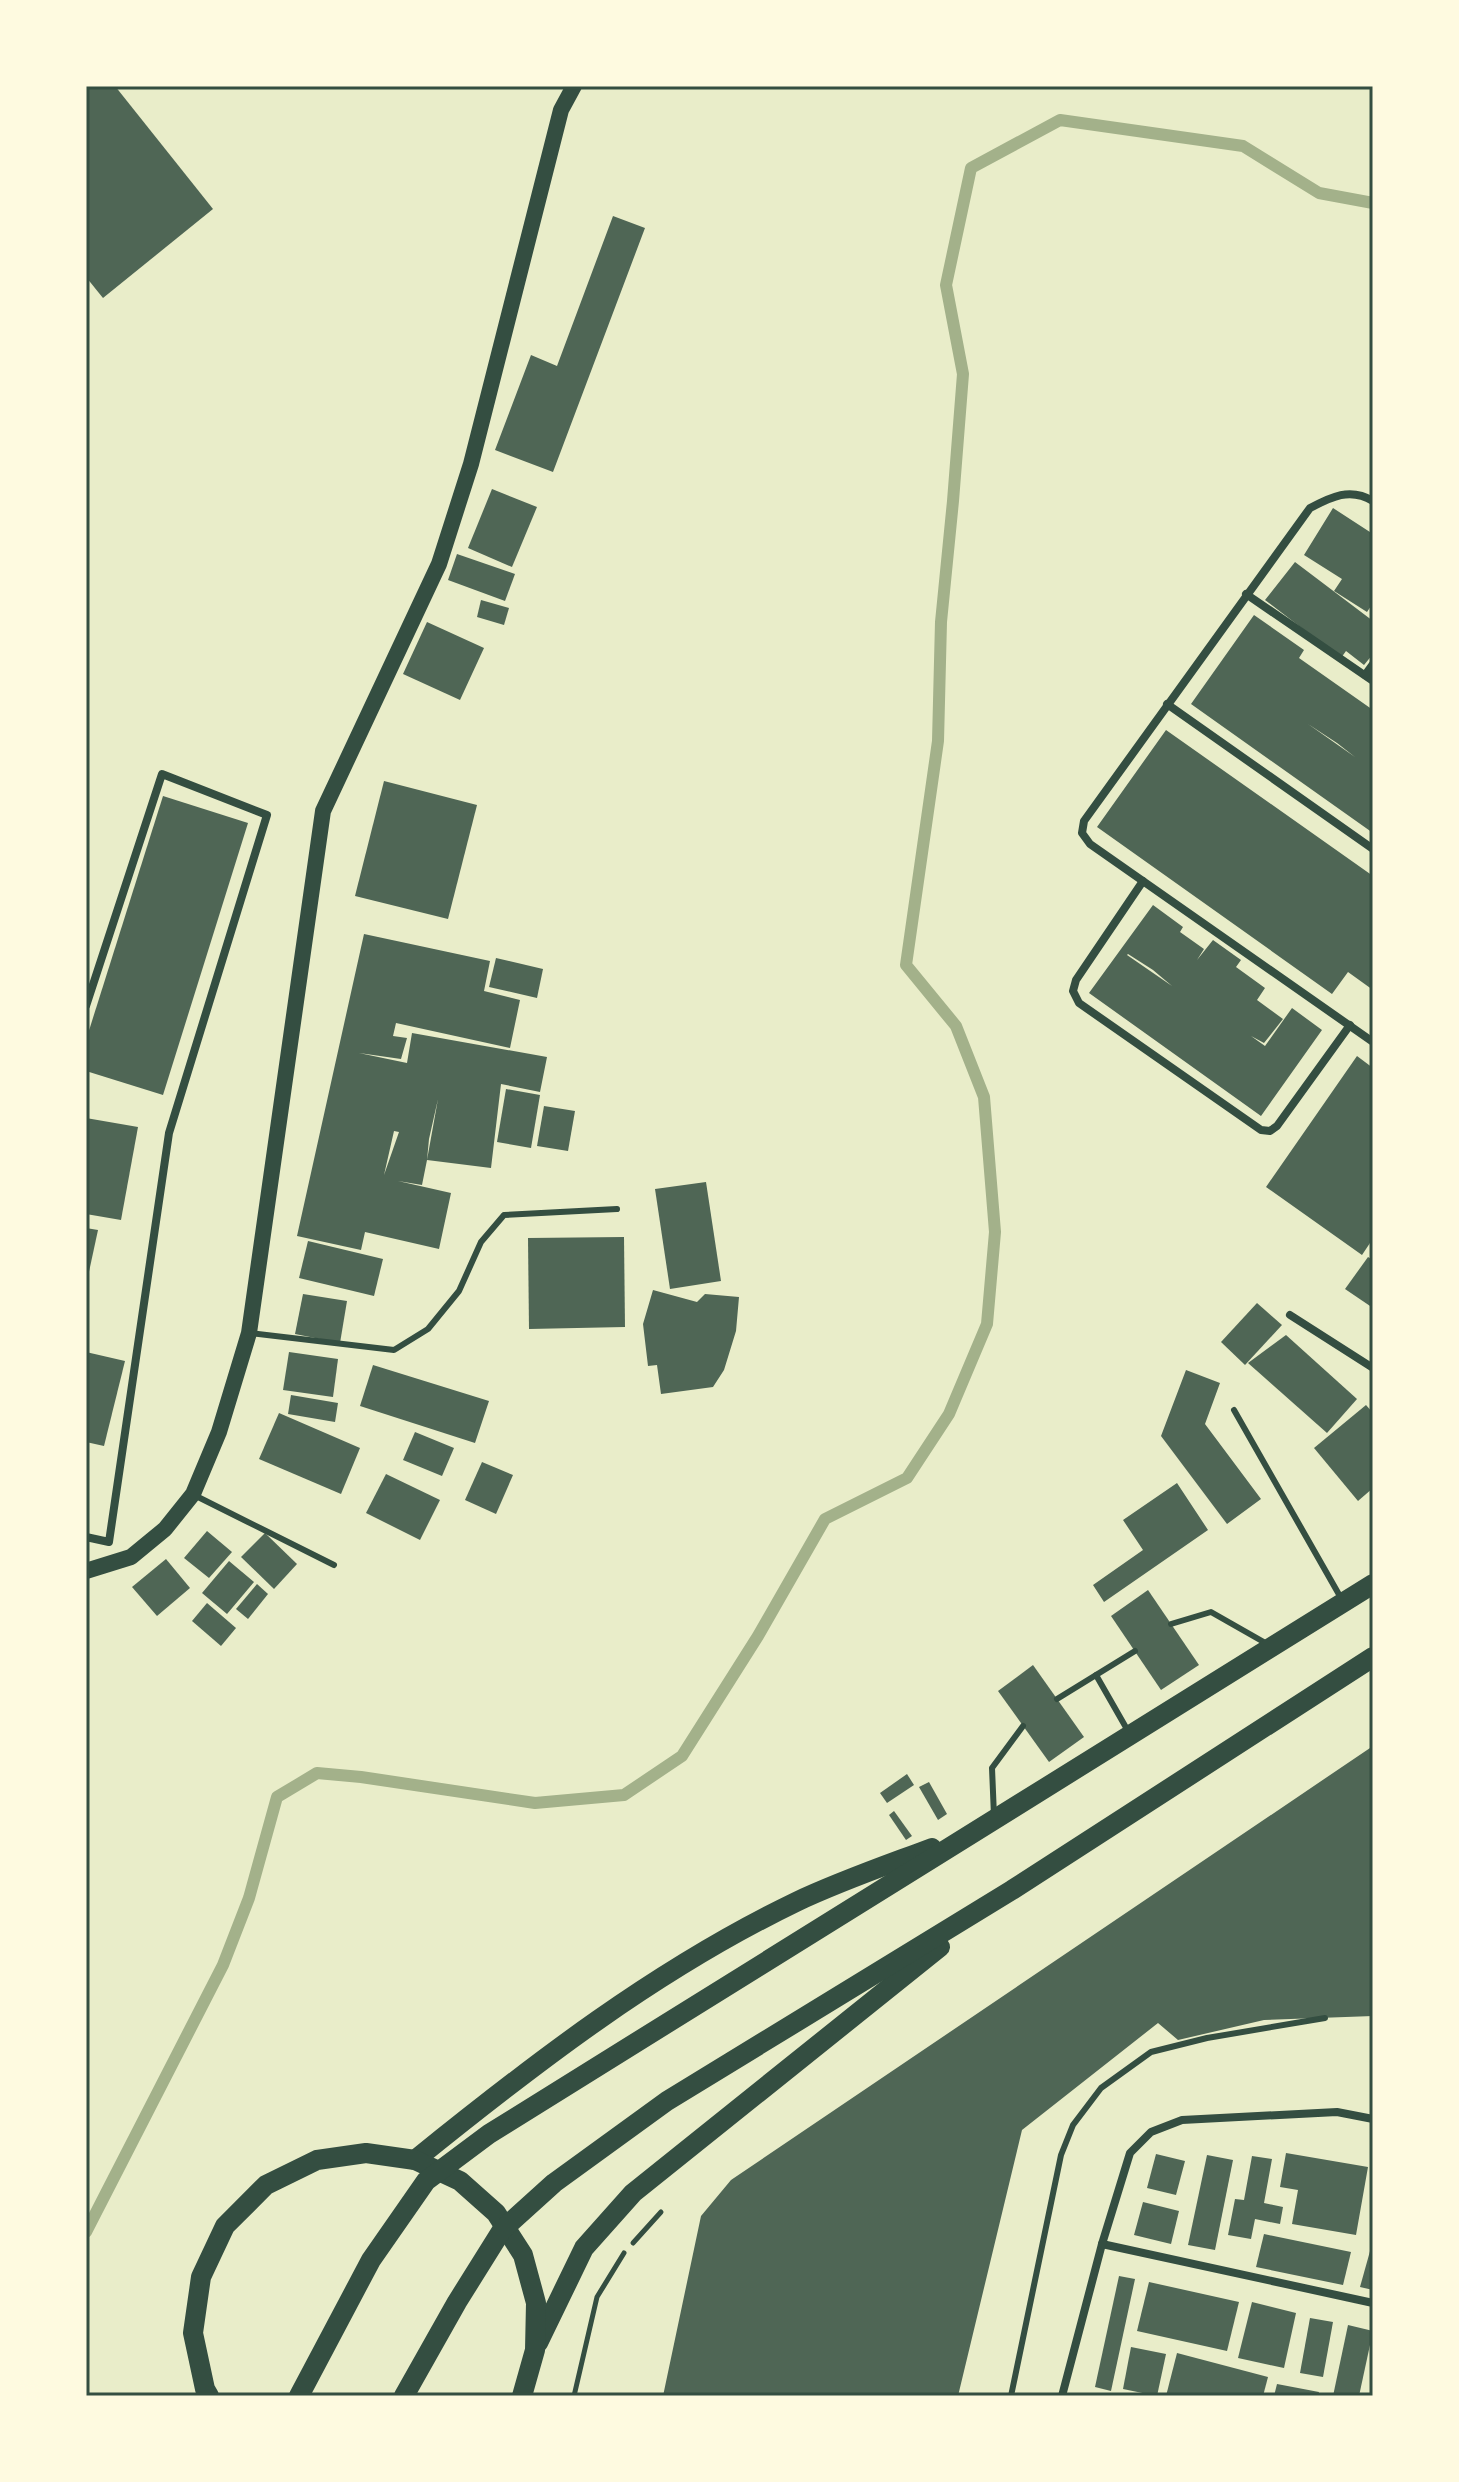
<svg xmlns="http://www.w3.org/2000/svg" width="1459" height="2482" font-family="'Sofia Sans Condensed',sans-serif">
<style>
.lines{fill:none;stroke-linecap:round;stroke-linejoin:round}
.stream{stroke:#a3b18a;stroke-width:12}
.building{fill:#4f6655;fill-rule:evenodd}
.path{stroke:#344e41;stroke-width:5}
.service{stroke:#344e41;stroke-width:6}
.minor{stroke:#344e41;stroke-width:8}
.secondary{stroke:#344e41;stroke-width:16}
.primary{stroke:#344e41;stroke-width:20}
.neatline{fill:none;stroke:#344e41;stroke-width:3}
</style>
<rect width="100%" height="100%" fill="#e9edc9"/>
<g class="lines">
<path class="stream" d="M86,2232L223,1965L249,1898L277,1797L317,1773L361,1777L535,1803L624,1795L682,1756L758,1636L825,1519L907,1478L949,1414L987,1324L995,1232L984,1097L956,1026L906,965L938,741L941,622L953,501L963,374L946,285L971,168L1060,120L1243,146L1319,193L1373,203"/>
</g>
<g class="building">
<path d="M86,86H115L213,209L103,298L86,277Z"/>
<path d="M613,216L645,228L553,472L495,450L531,355L557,366Z"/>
<path d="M492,489L537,507L512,567L468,548Z"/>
<path d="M1333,508L1373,534V603L1367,612L1334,591L1342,579L1304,555Z"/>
<path d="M457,554L515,574L505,601L448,580Z"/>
<path d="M1295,562L1373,621V654L1364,665L1346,651L1341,658L1265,600Z"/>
<path d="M481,600L509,608L504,625L477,617Z"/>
<path d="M1254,615L1304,650L1299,658L1373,710V833L1191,704ZM1308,724L1337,743L1355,757Z"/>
<path d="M427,622L484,648L460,700L403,674Z"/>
<path d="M1166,730L1373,876V990L1348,972L1332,994L1097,827Z"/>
<path d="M384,781L477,805L448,919L355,896Z"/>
<path d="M163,796L248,823L163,1095L86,1071V1040Z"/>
<path d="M1153,905L1183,927L1180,932L1204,949L1197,960L1213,940L1241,960L1236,967L1265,988L1257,1000L1283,1019L1264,1043L1251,1036L1265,1046L1292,1008L1322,1030L1261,1116L1089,993ZM1128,954L1153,970L1172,986L1127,955Z"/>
<path d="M364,934L490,961L484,991L520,1000L510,1048L396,1023L393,1036L407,1038L401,1059L359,1053L407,1063L412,1033L547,1057L540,1092L501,1084L491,1168L427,1160L438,1099L429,1139L427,1160L422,1185L398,1181L451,1193L439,1249L365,1232L361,1250L297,1236ZM394,1131L399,1132L384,1175Z"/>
<path d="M496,958L543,969L537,998L489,987Z"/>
<path d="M1357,1056L1373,1068V1245L1370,1243L1362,1255L1266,1187Z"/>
<path d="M506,1089L540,1095L531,1148L497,1142Z"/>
<path d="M544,1106L575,1111L568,1151L537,1146Z"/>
<path d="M86,1118L138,1127L121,1220L86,1214Z"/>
<path d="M706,1182L721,1281L670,1289L655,1189Z"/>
<path d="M86,1228L98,1230L87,1281L86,1280Z"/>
<path d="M624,1237L625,1327L529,1329L528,1238Z"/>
<path d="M308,1241L383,1259L374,1296L299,1278Z"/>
<path d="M1368,1257L1373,1260V1308L1345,1289Z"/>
<path d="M653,1290L697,1302L705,1294L739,1297L736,1331L724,1370L713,1387L661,1394L657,1365L648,1366L643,1324Z"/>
<path d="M303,1294L347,1301L340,1343L295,1334Z"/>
<path d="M1257,1303L1282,1325L1245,1365L1221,1342Z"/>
<path d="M1286,1335L1357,1399L1327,1433L1248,1363Z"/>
<path d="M86,1352L125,1361L104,1446L86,1442Z"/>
<path d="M289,1352L338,1359L333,1397L283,1390Z"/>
<path d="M373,1365L489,1401L475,1443L360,1406Z"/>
<path d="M1186,1370L1220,1383L1205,1424L1261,1499L1227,1524L1161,1436Z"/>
<path d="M291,1395L338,1403L335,1422L288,1414Z"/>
<path d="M1366,1405L1373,1413V1488L1358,1501L1314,1448Z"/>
<path d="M279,1413L360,1448L341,1494L259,1459Z"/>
<path d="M415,1432L454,1448L442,1476L403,1460Z"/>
<path d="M482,1462L513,1475L496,1514L465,1500Z"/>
<path d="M386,1474L440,1500L420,1540L366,1513Z"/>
<path d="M1177,1483L1208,1530L1104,1602L1093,1585L1143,1550L1123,1520Z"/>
<path d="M207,1531L232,1552L209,1578L184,1558Z"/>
<path d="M265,1533L297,1564L274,1589L241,1557Z"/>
<path d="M166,1559L190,1588L157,1616L132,1587Z"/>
<path d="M229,1561L254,1582L227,1614L202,1593Z"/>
<path d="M257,1584L268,1594L248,1619L236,1609Z"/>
<path d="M1148,1590L1199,1665L1161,1690L1111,1616Z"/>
<path d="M207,1603L236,1628L221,1646L192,1621Z"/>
<path d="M1033,1665L1084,1737L1049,1762L998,1691Z"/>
<path d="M1373,1746V2016L1264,2020L1178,2040L1158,2023L1022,2130L958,2396H663L701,2216L731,2180Z"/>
<path d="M907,1774L914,1785L887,1803L880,1793Z"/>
<path d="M929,1782L947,1814L938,1820L919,1787Z"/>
<path d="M894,1811L912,1836L906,1840L889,1815Z"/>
<path d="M1286,2153L1368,2167L1356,2235L1292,2224L1298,2190L1280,2187Z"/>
<path d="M1156,2154L1185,2161L1176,2195L1147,2188Z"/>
<path d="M1207,2155L1233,2160L1215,2250L1188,2245Z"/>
<path d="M1252,2156L1272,2159L1264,2203L1283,2207L1280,2224L1255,2219L1251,2239L1228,2235L1235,2199L1244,2200Z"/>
<path d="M1143,2202L1179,2211L1171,2244L1134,2235Z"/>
<path d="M1264,2234L1351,2252L1343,2285L1256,2267Z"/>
<path d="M1372,2244H1373V2290L1360,2287Z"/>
<path d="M1119,2276L1135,2279L1111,2391L1095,2387Z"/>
<path d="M1149,2282L1239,2302L1227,2351L1137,2331Z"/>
<path d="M1252,2302L1296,2313L1284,2368L1238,2358Z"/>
<path d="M1310,2318L1333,2322L1323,2377L1300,2373Z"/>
<path d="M1348,2325L1373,2331L1359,2396H1333Z"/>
<path d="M1131,2347L1166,2354L1157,2396L1123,2389Z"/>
<path d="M1177,2353L1268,2377L1263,2396H1166Z"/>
<path d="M1277,2384L1319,2392L1318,2396H1274Z"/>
</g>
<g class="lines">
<g class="path">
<path d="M633,2243L661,2212"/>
<path d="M574,2396L597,2297L624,2253"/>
</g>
<g class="service">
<path d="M250,1333L394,1350L428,1329L459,1291L481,1242L504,1215L617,1209"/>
<path d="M1234,1410L1341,1598"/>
<path d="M196,1496L334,1565"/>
<path d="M1171,1624L1211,1612L1269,1645"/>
<path d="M1096,1675L1128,1731"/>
<path d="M1057,1699L1135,1651"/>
<path d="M994,1816L992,1768L1023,1726"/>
<path d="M1011,2396L1061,2155L1073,2125L1101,2088L1151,2052L1207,2038L1325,2018"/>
</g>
<g class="minor">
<path d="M1373,501C1350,487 1331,497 1310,508L1084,821L1082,833L1090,844L1373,1042"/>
<path d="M1246,594L1373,681"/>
<path d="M1365,675L1373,664"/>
<path d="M1167,704L1373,849"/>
<path d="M1143,881L1076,980L1073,991L1079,1003L1261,1130L1270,1131L1277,1126L1350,1025"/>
<path d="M86,1006L162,774L267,815L169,1133L109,1542L86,1537"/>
<path d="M1290,1315L1373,1368"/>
<path d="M1102,2244L1373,2303"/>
<path d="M1062,2396L1102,2244L1130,2153L1151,2132L1182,2120L1337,2112L1373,2119"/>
</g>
<path class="secondary" d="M86,1571L131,1557L165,1529L193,1494L219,1432L249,1333L323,811L439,564L471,464L561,110L574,86"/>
<g class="primary">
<path d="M415,2160C535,2063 657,1969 796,1902C840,1881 887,1865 932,1848"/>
<path d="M538,2343L584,2248L633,2193L940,1947"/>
<path d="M209,2396L205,2389L193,2333L201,2277L225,2226L266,2185L317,2160L366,2153L415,2160L460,2181L496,2213L523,2255L536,2303L535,2350L522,2396"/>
<path d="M299,2396L371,2260L426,2181L489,2134L1373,1584"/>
<path d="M404,2396L457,2302L502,2230L554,2183L667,2101L1012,1890L1373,1657"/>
</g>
</g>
<rect width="1459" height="2482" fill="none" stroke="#fefae0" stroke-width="176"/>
<rect x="88" y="88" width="1283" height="2306" class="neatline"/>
</svg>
